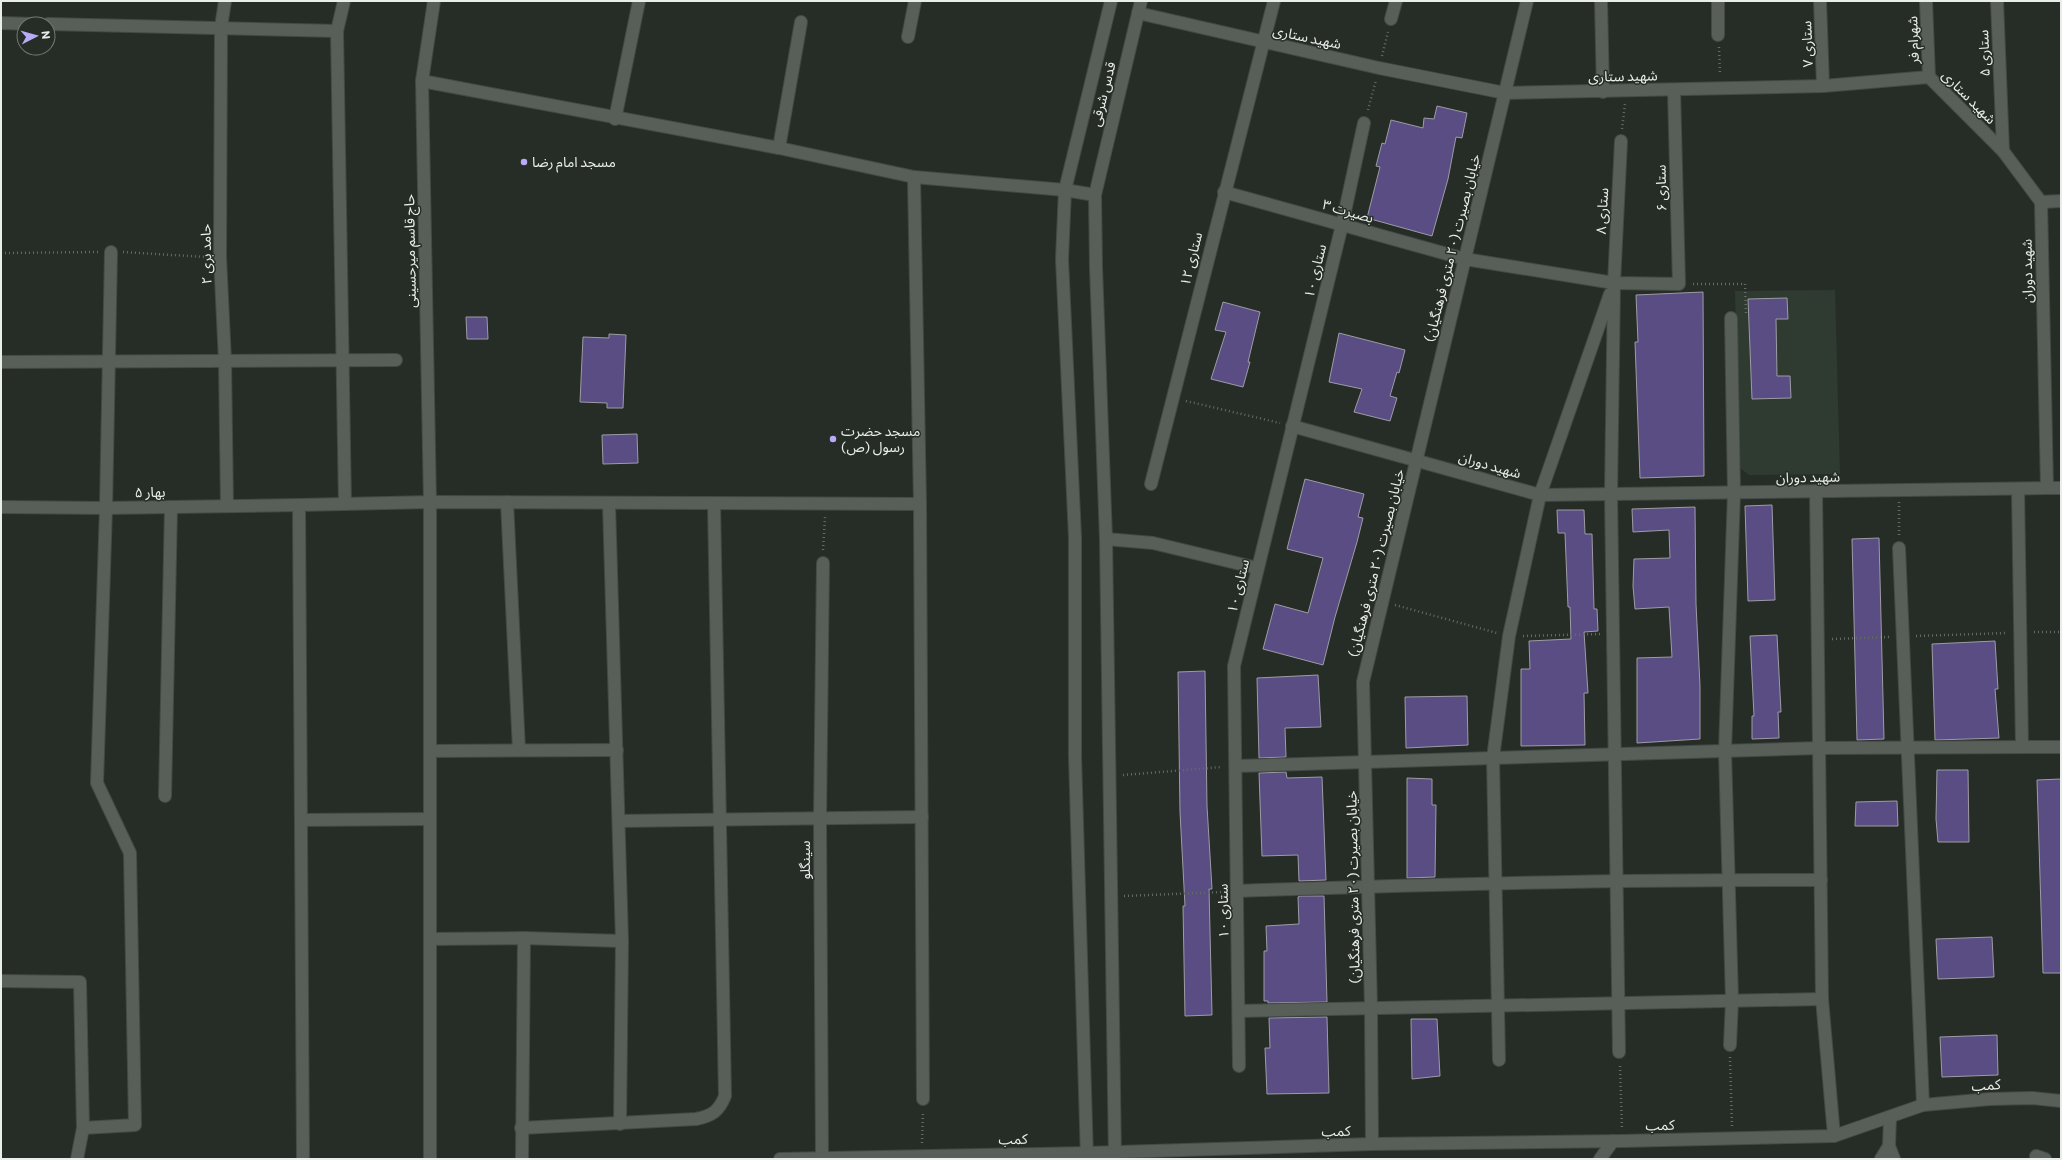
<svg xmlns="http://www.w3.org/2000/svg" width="2062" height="1160" font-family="Commissioner,'Noto Sans Arabic',sans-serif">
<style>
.built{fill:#2f3a31}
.building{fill:#594d84;stroke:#9d9ca5}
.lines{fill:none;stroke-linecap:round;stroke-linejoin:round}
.minor-casing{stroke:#444945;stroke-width:14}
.path{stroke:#646a65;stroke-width:2.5;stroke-dasharray:1 3;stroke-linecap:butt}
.minor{stroke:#585f59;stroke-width:12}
.poi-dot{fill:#b9abf7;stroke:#262d27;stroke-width:1.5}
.labels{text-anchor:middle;stroke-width:3;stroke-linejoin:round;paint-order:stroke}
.street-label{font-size:14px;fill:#eaeeeb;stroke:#262d27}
.poi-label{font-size:14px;fill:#eaeeeb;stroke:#262d27;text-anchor:start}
</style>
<rect width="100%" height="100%" fill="#262d27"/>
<path class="built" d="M1835,290L1840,474L1749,475L1740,468L1735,291Z"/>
<g class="building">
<path d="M1437,106L1467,113L1462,138L1456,137L1448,179L1432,236L1367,218L1380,167L1376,166L1382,143L1385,144L1391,120L1423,128L1424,118L1434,119Z"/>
<path d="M1703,292L1704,476L1640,478L1635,342H1638L1636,295Z"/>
<path d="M1787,298L1788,319H1776L1777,376H1790L1791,398L1752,399L1748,299Z"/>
<path d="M1223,302L1260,312L1248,362H1250L1243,387L1211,379L1226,332L1215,330Z"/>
<path d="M466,317H487L488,339H467Z"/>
<path d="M1339,333L1405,350L1399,373L1397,372L1390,396L1397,398L1390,421L1354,412L1362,389L1329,382Z"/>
<path d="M609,334L626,335L623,408H607V403L580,402L583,337L609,338Z"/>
<path d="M637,434L638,463L603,464L602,435Z"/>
<path d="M1305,479L1364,494L1358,517L1363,518L1357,542L1335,617L1323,665L1263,649L1275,604L1308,613L1323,558L1287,549Z"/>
<path d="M1772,505L1775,600L1748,601L1745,506Z"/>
<path d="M1695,507L1696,604L1700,686V739L1637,743V658L1672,657L1669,607L1635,609L1633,586L1634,559L1670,558L1669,530L1633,532L1632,509Z"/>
<path d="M1557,510H1584L1585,534H1592L1594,609H1597L1598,631L1584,632L1588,693H1584L1585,745L1521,746V669H1530L1529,641L1571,639L1570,607H1568L1565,533H1558Z"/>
<path d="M1879,538L1884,739L1857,740L1852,539Z"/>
<path d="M1777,635L1781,712H1778L1779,738L1752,739V716H1754L1750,636Z"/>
<path d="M1995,641L1998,689H1995L1999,738L1935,740L1932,644Z"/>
<path d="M1205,671L1207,806L1212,889H1209L1212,1015L1185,1016L1183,906H1185L1180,812L1178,672Z"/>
<path d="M1318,675L1321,727L1285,728L1286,757L1259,758L1257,678Z"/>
<path d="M1467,696L1468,745L1406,748L1405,697Z"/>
<path d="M1937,770H1968L1969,842H1938L1936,819Z"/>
<path d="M1286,772L1287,778L1322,777L1326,880L1299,881L1298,855L1262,856L1259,773Z"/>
<path d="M1407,778L1432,779V805H1436L1435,877L1407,878Z"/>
<path d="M2061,779V973H2043L2037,780Z"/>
<path d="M1897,801L1898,826H1855L1856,802Z"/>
<path d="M1300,896H1324L1327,1002L1268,1003V1001H1264V951H1267L1266,926L1299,924L1298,897Z"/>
<path d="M1992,937L1994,977L1938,979L1936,939Z"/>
<path d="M1327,1017L1329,1093L1267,1094L1265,1048H1270L1269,1018Z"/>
<path d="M1411,1019H1437L1440,1076L1412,1079Z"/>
<path d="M1997,1035L1998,1075L1942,1077L1940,1037Z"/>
</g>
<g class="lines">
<g class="minor-casing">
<g id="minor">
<path d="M225,1L221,27L220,257L225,361L227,506"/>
<path d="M344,1L337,31L345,504"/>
<path d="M1601,1L1603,92"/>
<path d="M1718,1V35"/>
<path d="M1820,1L1823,86"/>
<path d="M1926,1L1929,77"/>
<path d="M1997,1L2003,151"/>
<path d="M1138,13L1379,68L1505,93L1823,86L1929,77L2003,151L2041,202L2061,201"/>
<path d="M1391,19L1396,1"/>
<path d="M1,23L34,24"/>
<path d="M48,24L337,31"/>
<path d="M908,37L915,1"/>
<path d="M422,81L779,148L914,177L1065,190L1095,195"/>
<path d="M615,119L639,1"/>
<path d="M779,148L801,22"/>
<path d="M914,177L920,504L923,1099"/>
<path d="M1224,192L1465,259L1614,283L1679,284L1674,90"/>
<path d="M1,362L396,360"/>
<path d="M1292,426L1540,495L2047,488L2041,202"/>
<path d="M1151,484L1274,1"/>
<path d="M2047,488H2061"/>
<path d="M2018,489L2022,747"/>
<path d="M1816,491L1822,999L1834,1136"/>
<path d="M507,502L519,750"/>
<path d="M609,504L622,941L620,1124"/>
<path d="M1,507L106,508L299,505"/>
<path d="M1106,539L1153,543L1257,568"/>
<path d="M1899,548L1923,1105"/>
<path d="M430,751L617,750"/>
<path d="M1236,766L1819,748L2061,747"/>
<path d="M165,796L171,507"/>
<path d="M301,820L430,819"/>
<path d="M619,821L922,817"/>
<path d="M1237,891C1432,884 1626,879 1821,880"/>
<path d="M430,939L524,938L622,941"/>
<path d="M1,981L80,982L83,1128"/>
<path d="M1239,1011L1822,999"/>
<path d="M1730,1045L1732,1000L1725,751L1734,493L1731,318"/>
<path d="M1619,1052L1611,494L1614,283L1621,141"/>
<path d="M1499,1060L1493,758L1509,636L1540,495L1610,294"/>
<path d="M1239,1066L1234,666L1342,225L1364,123"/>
<path d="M521,1128L696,1119C712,1116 719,1111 725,1096L714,503"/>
<path d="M1372,1144L1371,1008L1363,682L1527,1"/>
<path d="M1889,1146L1894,1159"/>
<path d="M2036,1156L2045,1159"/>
<path d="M822,1157L820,819L823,563"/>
<path d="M77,1159L83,1128L135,1125L130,853L97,783L106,508L111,252"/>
<path d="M303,1159L299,505L430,502L920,504"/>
<path d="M430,1159V502L422,81L434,1"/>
<path d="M522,1159L524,938"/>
<path d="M780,1159L1087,1153L1372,1144L1622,1141L1834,1136L1923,1105L1990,1099L2032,1098L2061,1101"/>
<path d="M1087,1159L1075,756V537L1062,259L1065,190L1111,1"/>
<path d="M1115,1159L1106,539L1096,267L1095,195L1141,1"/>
<path d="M1600,1159L1613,1141"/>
<path d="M1881,1159L1889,1146L1890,1117"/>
</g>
</g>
<g class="path">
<path d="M1719,47L1720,74"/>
<path d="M1382,56L1388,32"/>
<path d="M1368,110L1376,80"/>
<path d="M1622,129L1625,104"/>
<path d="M123,252L206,257"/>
<path d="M1,253L98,252"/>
<path d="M1693,284H1745L1746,315"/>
<path d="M1186,401L1280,423"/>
<path d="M1899,535V502"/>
<path d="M823,550L825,517"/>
<path d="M1395,605L1497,633"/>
<path d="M2034,632H2061"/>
<path d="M1523,636L1600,634"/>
<path d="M1916,636L2007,633"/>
<path d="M1832,639L1891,637"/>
<path d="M1123,775L1222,767"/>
<path d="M1124,896L1223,892"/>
<path d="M1730,1057L1732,1126"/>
<path d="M1620,1066L1622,1129"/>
<path d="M922,1143L923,1112"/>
</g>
<use href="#minor" class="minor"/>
</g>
<g class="poi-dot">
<circle cx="524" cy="162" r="4"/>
<circle cx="833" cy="439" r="4"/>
</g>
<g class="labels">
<g class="street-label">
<text transform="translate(1307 37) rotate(12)" y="5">شهید ستاری</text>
<text transform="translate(1913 40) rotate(-92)" y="5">شهرام فر</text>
<text transform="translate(1807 44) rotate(-92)" y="5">ستاری ۷</text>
<text transform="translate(1984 53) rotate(-92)" y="5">ستاری ۵</text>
<text transform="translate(1623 76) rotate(-1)" y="5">شهید ستاری</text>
<text transform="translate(1103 94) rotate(-76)" y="5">قدس شرقی</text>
<text transform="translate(1969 97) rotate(45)" y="5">شهید ستاری</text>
<text transform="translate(1661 188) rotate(-91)" y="5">ستاری ۶</text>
<text transform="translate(1348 211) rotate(16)" y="5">بصیرت ۳</text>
<text transform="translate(1602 211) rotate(-87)" y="5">ستاری ۸</text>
<text transform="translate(1452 248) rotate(-76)" y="5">خیابان بصیرت (۲۰ متری فرهنگیان)</text>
<text transform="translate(410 251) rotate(-91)" y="5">حاج قاسم میرحسینی</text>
<text transform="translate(206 254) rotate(-91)" y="5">حامد بری ۲</text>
<text transform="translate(1191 259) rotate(-76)" y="5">ستاری ۱۲</text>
<text transform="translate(1315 271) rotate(-76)" y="5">ستاری ۱۰</text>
<text transform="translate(2027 271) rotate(-91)" y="5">شهید دوران</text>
<text transform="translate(1490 465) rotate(16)" y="5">شهید دوران</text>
<text transform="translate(1808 477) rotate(-1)" y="5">شهید دوران</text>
<text transform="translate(150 492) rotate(-1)" y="5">بهار ۵</text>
<text transform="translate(1376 563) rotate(-76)" y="5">خیابان بصیرت (۲۰ متری فرهنگیان)</text>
<text transform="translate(1238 586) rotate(-76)" y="5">ستاری ۱۰</text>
<text transform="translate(805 860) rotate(-90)" y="5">سینگلو</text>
<text transform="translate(1353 887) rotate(-91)" y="5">خیابان بصیرت (۲۰ متری فرهنگیان)</text>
<text transform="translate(1223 911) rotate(-91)" y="5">ستاری ۱۰</text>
<text transform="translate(1986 1085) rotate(-4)" y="5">کمب</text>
<text transform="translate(1660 1125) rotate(-1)" y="5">کمب</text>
<text transform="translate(1336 1131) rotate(-1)" y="5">کمب</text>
<text transform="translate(1013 1139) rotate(-1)" y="5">کمب</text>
</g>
<g class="poi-label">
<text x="532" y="167">مسجد امام رضا</text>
<text x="841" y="436">مسجد حضرت<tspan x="841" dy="16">رسول (ص)</tspan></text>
</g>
</g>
<rect width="2062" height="1160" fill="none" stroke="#eaeeeb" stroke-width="4"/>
<g transform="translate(36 36) rotate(84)"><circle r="19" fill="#262d27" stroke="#747a75"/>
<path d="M0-3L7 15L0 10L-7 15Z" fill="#b9abf7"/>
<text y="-6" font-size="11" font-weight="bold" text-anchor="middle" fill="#eaeeeb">N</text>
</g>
</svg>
